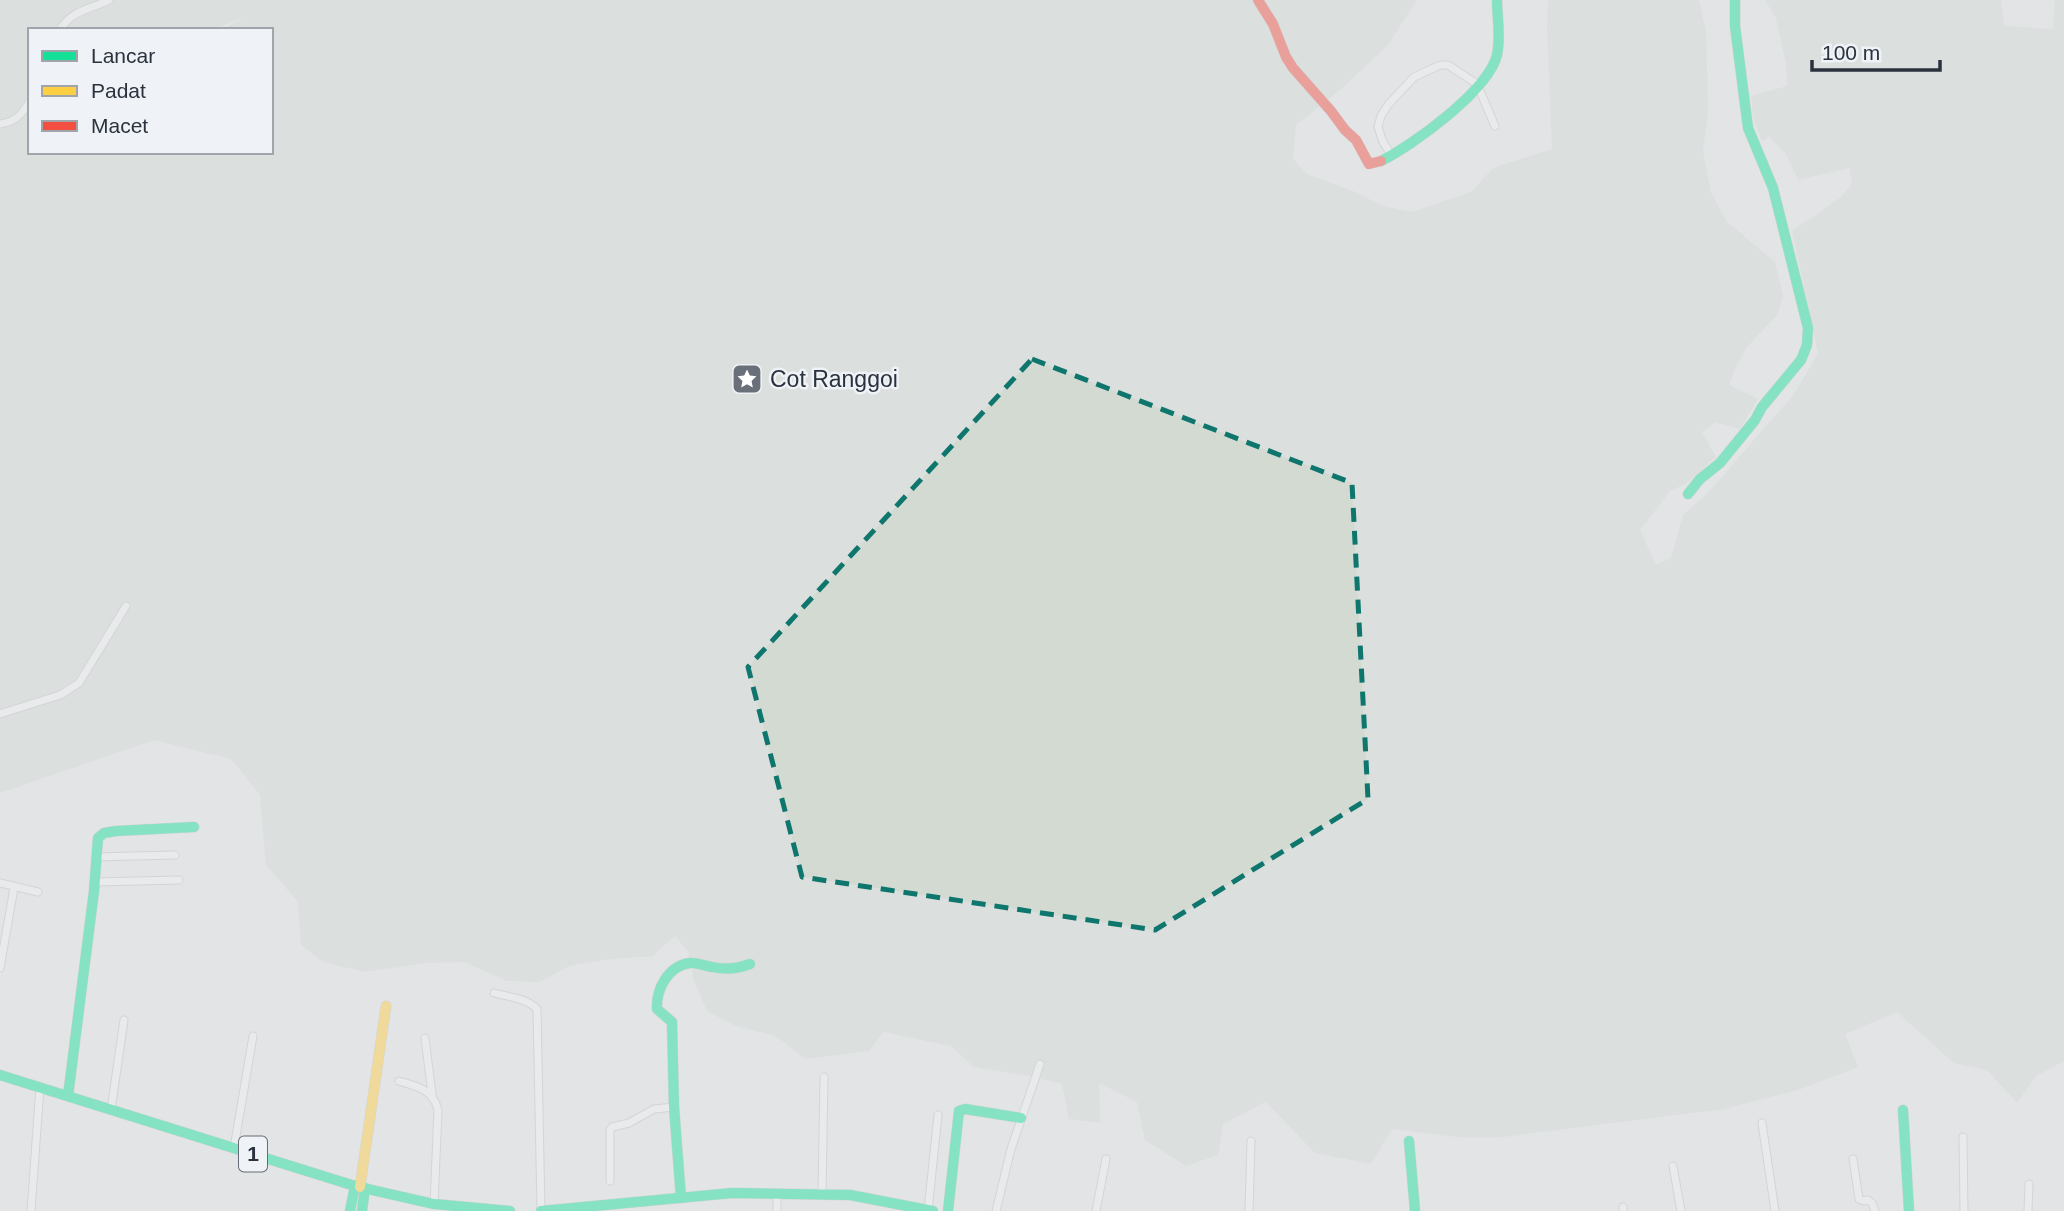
<svg xmlns="http://www.w3.org/2000/svg" width="2064" height="1211" font-family="Helvetica,sans-serif">
<style>
.green{fill:#d3dad2;fill-rule:evenodd}
.lines{fill:none;stroke-linecap:round;stroke-linejoin:round}
.street-casing{stroke:#c0c2c4;stroke-width:9}
.fast-casing{stroke:#c0c2c4;stroke-width:11}
.slow-casing{stroke:#c0c2c4;stroke-width:11}
.jam-casing{stroke:#c0c2c4;stroke-width:11}
.street{stroke:#f1f2f3;stroke-width:7}
.fast{stroke:#16e098;stroke-width:10}
.slow{stroke:#ffcf43;stroke-width:10}
.jam{stroke:#f24e42;stroke-width:10}
.marked{fill:none;stroke:#0f766e;stroke-width:5;stroke-dasharray:14 9;stroke-linejoin:round}
.labels{text-anchor:middle;stroke-width:5;stroke-linejoin:round;paint-order:stroke}
.shield{fill:#eff2f6;stroke:#656c75;stroke-width:2}
.shield-label{font-size:21px;font-weight:bold;fill:#2a323e}
.poi-label{font-size:23px;fill:#2a323e;stroke:#eff2f6;text-anchor:start}
</style>
<rect width="100%" height="100%" fill="#e2e4e6"/>
<path class="green" d="M0,0H1417L1388,45L1341,89L1296,125L1293,159L1307,174L1353,191L1383,206L1412,212L1471,192L1493,168L1552,149L1547,27L1548,0H1699L1706,32L1708,112L1703,151L1711,192L1726,221L1775,262L1783,295L1778,314L1747,347L1735,369L1729,385L1758,399L1740,429L1715,422L1702,432L1716,457L1687,483L1670,491L1640,530L1656,565L1671,558L1683,515L1706,495L1795,393L1818,353L1792,231L1840,198L1852,184L1849,168L1798,180L1786,154L1769,137L1762,141L1753,119L1751,96L1787,86L1786,63L1776,18L1765,0H2001L2004,26L2053,29L2055,0H2064V1061L2036,1076L2017,1103L1987,1070L1954,1063L1897,1012L1845,1034L1858,1067L1801,1089L1724,1109L1503,1137L1466,1138L1392,1129L1371,1164L1315,1153L1266,1102L1223,1124L1218,1155L1186,1166L1145,1140L1137,1102L1099,1083L1100,1123L1069,1119L1062,1084L1035,1077L974,1067L951,1046L883,1032L869,1051L805,1059L776,1036L736,1026L707,1011L694,981L688,951L675,936L653,956L610,959L569,966L540,982L507,981L465,962L426,963L365,972L323,962L301,945L298,902L266,865L260,795L231,759L154,740L0,793ZM247,16L221,30H271V152H30V30H212Z"/>
<g class="lines">
<g class="street-casing">
<g id="street">
<path d="M60,30C70,11 91,9 109,0"/>
<path d="M0,124C16,122 22,114 30,101"/>
<path d="M1392,156L1383,142L1378,127L1381,116L1388,105L1414,77L1440,65H1448L1477,84L1495,126"/>
<path d="M0,714L60,695L79,683L126,606"/>
<path d="M95,857L175,855"/>
<path d="M94,882L179,880"/>
<path d="M0,883L38,892"/>
<path d="M0,968L14,888"/>
<path d="M494,993C508,997 527,998 537,1009L541,1211"/>
<path d="M425,1038L432,1094"/>
<path d="M399,1081C418,1087 433,1089 438,1110L434,1204"/>
<path d="M111,1110L124,1020"/>
<path d="M1762,1123L1775,1211"/>
<path d="M1963,1137L1964,1211"/>
<path d="M234,1148L253,1036"/>
<path d="M1853,1159L1859,1199L1864,1201L1868,1200L1872,1203L1875,1211"/>
<path d="M1673,1166L1681,1211"/>
<path d="M610,1181V1130L612,1127L629,1123L654,1109L674,1107"/>
<path d="M822,1194L824,1077"/>
<path d="M1623,1207V1211"/>
<path d="M928,1210L938,1115"/>
<path d="M31,1211L40,1087"/>
<path d="M777,1211V1193"/>
<path d="M996,1211L1011,1149L1040,1064"/>
<path d="M1096,1211L1106,1159"/>
<path d="M1249,1211L1251,1141"/>
<path d="M2028,1211L2029,1184"/>
</g>
</g>
<g class="fast-casing">
<g id="fast">
<path d="M1381,161C1413,145 1488,91 1497,55C1501,37 1497,18 1497,0"/>
<path d="M1688,494L1700,479L1720,463L1755,420L1762,407L1801,360L1807,345L1808,328L1773,188L1748,128L1735,26V0"/>
<path d="M0,1075L355,1186L434,1204L510,1211"/>
<path d="M68,1096L94,891L98,838L104,833L116,831L194,827"/>
<path d="M1903,1110L1909,1211"/>
<path d="M1409,1141L1415,1211"/>
<path d="M681,1198L674,1107L672,1022L657,1009C656,989 668,966 690,963C697,962 704,966 712,967C725,970 737,969 750,964"/>
<path d="M350,1211L355,1186"/>
<path d="M362,1211L365,1188"/>
<path d="M541,1211L732,1193L850,1195L933,1211"/>
<path d="M948,1211L959,1111L965,1109L1021,1118"/>
</g>
</g>
<g class="slow-casing">
<path id="slow" d="M360,1187L386,1006"/>
</g>
<g class="jam-casing">
<path id="jam" d="M1258,0L1273,24L1286,57L1293,68L1331,111L1345,130L1356,140L1369,164L1381,161"/>
</g>
<use href="#street" class="street"/>
<use href="#fast" class="fast"/>
<use href="#slow" class="slow"/>
<use href="#jam" class="jam"/>
</g>
<path d="M0 0H2064V1211H0ZM1032,359L1352,483L1368,799L1155,930L802,877L748,667Z" fill="#e2e4e6" fill-opacity=".55" fill-rule="evenodd"/>
<path class="marked" d="M1032,359L1352,483L1368,799L1155,930L802,877L748,667Z"/>
<defs>
<g id="sight-square" transform="scale(1.575)"><rect x="-9" y="-9" width="18" height="18" rx="4" fill="#6a7079" stroke="#eff2f6"/><path d="M0-6L1.8-2.2L6-1.7L2.9 1.2L3.7 5.4L0 3.3L-3.7 5.4L-2.9 1.2L-6-1.7L-1.8-2.2Z" fill="#fff"/></g>
</defs>
<g fill-rule="evenodd">
<use href="#sight-square" x="747" y="379"/>
</g>
<g class="labels">
<rect class="shield" x="239" y="1136.5" width="28" height="35" rx="5"/>
<g class="shield-label">
<text x="253" y="1161">1</text>
</g>
<g class="poi-label">
<text x="770" y="387">Cot Ranggoi</text>
</g>
</g>
<rect x="28" y="28" width="245" height="126" fill="#eff2f6" stroke="#a0a5ac" stroke-width="2"/>
<rect x="42" y="51" width="35" height="10" fill="#16e098" stroke="#a0a5ac" stroke-width="2"/>
<text x="91" y="63" font-size="21" fill="#2a323e">Lancar</text>
<rect x="42" y="86" width="35" height="10" fill="#ffcf43" stroke="#a0a5ac" stroke-width="2"/>
<text x="91" y="98" font-size="21" fill="#2a323e">Padat</text>
<rect x="42" y="121" width="35" height="10" fill="#f24e42" stroke="#a0a5ac" stroke-width="2"/>
<text x="91" y="133" font-size="21" fill="#2a323e">Macet</text>
<path d="M1812 60v10h128v-10" fill="none" stroke="#2a323e" stroke-width="3.5"/>
<text x="1822" y="60" font-size="21" fill="#2a323e" stroke="#eff2f6" stroke-width="5" paint-order="stroke">100 m</text>
</svg>
